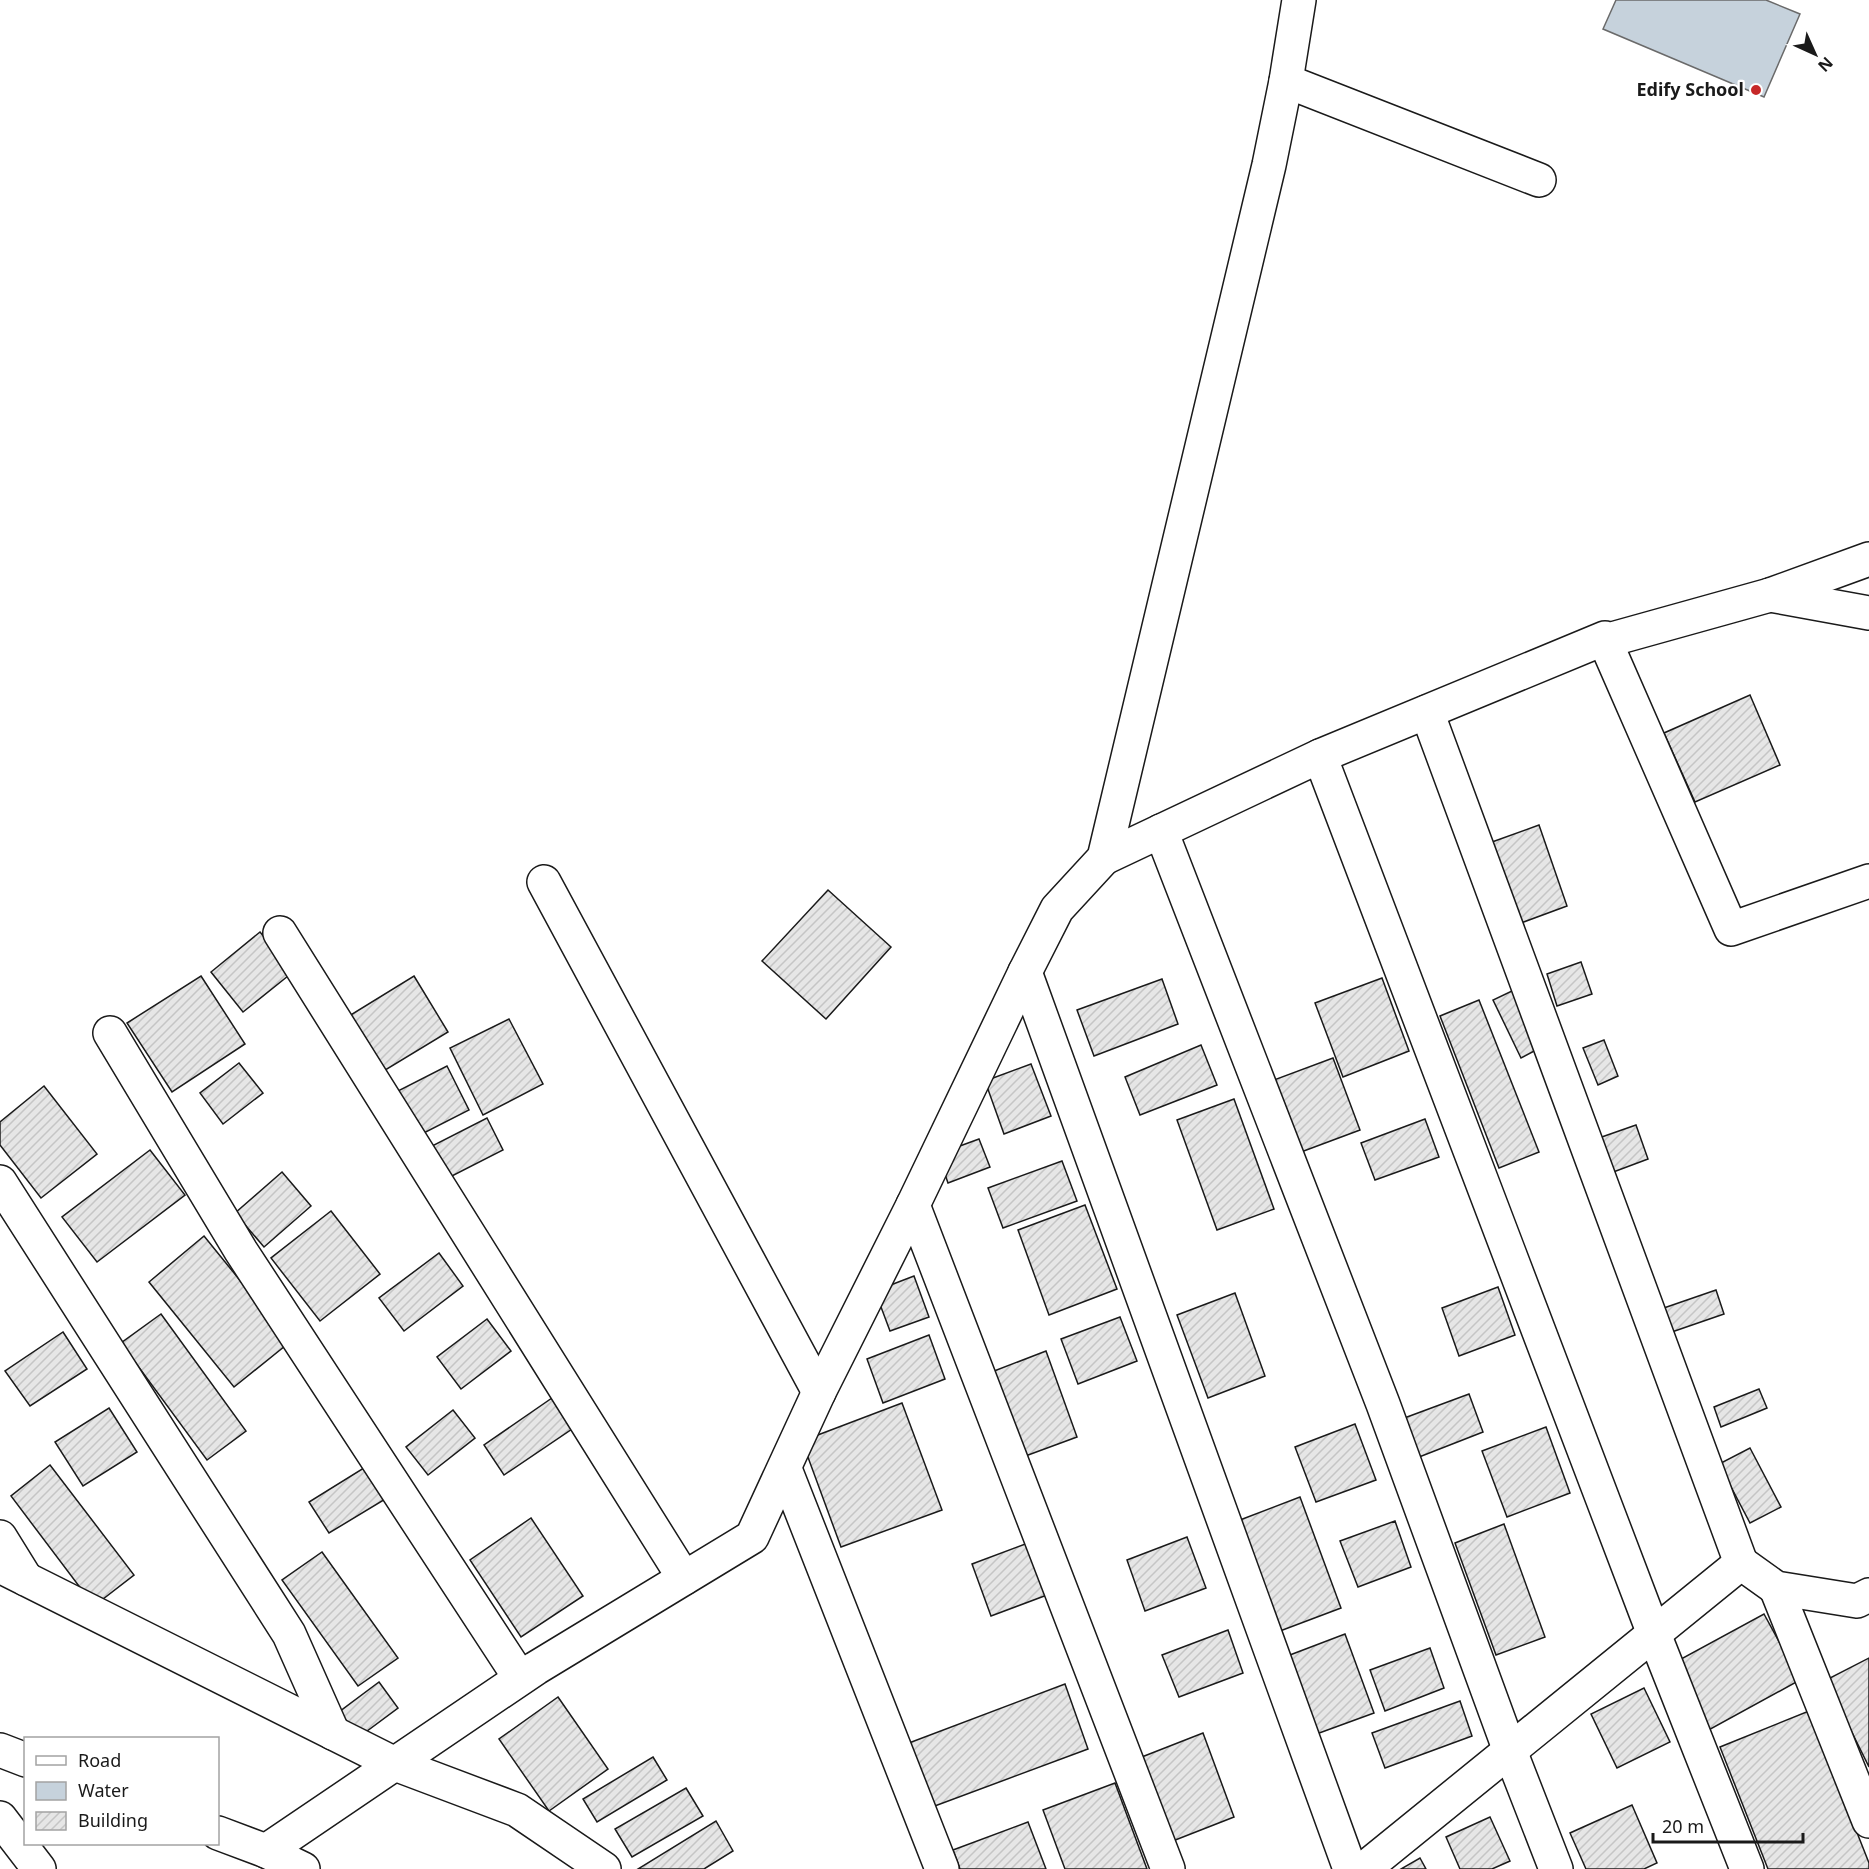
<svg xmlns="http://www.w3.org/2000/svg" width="1869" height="1869" font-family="'Noto Sans',sans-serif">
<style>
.water{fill:#c6d2dc;stroke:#6a6a6a;stroke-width:1.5}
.building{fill:url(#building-hatch);stroke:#1a1a1a;stroke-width:1.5}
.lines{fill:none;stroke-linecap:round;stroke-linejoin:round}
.street-casing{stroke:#1a1a1a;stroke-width:36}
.secondary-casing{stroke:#1a1a1a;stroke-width:36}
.street{stroke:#fff;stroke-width:33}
.secondary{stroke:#fff;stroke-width:33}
.poi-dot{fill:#c62828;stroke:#fff;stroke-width:2}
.labels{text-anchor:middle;stroke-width:4.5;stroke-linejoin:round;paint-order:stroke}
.poi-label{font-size:18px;font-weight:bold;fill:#1a1a1a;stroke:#fff;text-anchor:end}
</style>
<defs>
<pattern id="building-hatch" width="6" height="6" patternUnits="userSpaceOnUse" patternTransform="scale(1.5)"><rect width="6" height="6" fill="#e6e6e6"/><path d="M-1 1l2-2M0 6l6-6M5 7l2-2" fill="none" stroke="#c5c5c5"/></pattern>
</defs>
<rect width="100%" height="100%" fill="#fff"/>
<path class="water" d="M1616,0H1766L1800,14L1764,97L1603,29Z"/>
<g class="building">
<path d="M1750,695L1780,765L1695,802L1664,733Z"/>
<path d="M1539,825L1567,906L1521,923L1492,842Z"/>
<path d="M828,890L891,947L826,1019L762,961Z"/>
<path d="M260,932L293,972L243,1012L211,972Z"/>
<path d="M1581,962L1592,994L1557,1006L1547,974Z"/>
<path d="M201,976L245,1044L172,1092L127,1023Z"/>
<path d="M414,976L448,1032L382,1072L349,1016Z"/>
<path d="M1382,978L1409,1051L1343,1077L1315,1003Z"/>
<path d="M1162,979L1178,1024L1094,1056L1077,1010Z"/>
<path d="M1514,990L1542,1047L1521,1058L1493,1000Z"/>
<path d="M1479,1000L1539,1152L1499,1168L1440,1016Z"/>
<path d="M509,1019L543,1084L483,1115L450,1048Z"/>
<path d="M1604,1040L1618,1076L1598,1085L1583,1048Z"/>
<path d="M1201,1045L1217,1085L1140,1115L1125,1077Z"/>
<path d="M1333,1058L1360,1130L1293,1155L1266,1083Z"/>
<path d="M239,1063L263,1093L223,1124L200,1093Z"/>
<path d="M1031,1064L1051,1116L1004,1134L985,1081Z"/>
<path d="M447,1066L469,1110L414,1138L392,1094Z"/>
<path d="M44,1086L97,1154L41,1198L0,1145V1122Z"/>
<path d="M1234,1099L1274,1209L1217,1230L1177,1120Z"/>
<path d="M487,1118L503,1150L448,1178L432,1146Z"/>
<path d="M1425,1119L1439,1157L1375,1180L1361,1143Z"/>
<path d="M1636,1125L1648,1159L1608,1174L1596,1139Z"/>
<path d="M979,1139L990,1167L948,1183L938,1154Z"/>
<path d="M150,1150L185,1195L97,1262L62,1217Z"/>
<path d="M1062,1161L1077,1201L1003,1228L988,1188Z"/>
<path d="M282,1172L311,1206L264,1247L235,1213Z"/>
<path d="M1085,1205L1117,1289L1049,1315L1018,1230Z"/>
<path d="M331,1211L380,1274L320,1321L271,1258Z"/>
<path d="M204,1236L290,1342L234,1387L149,1282Z"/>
<path d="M439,1253L463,1286L404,1331L379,1298Z"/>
<path d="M914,1276L929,1317L890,1331L875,1291Z"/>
<path d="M1498,1287L1515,1335L1459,1356L1442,1308Z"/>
<path d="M1716,1290L1724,1314L1666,1334L1658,1310Z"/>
<path d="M1235,1293L1265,1376L1208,1398L1177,1315Z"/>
<path d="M161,1314L246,1431L207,1460L121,1343Z"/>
<path d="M1120,1317L1137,1361L1078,1384L1061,1339Z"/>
<path d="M487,1319L511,1351L461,1389L437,1357Z"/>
<path d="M63,1332L87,1369L30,1406L5,1371Z"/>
<path d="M929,1335L945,1379L883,1403L867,1359Z"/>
<path d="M1046,1351L1077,1437L1020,1458L989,1373Z"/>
<path d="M1759,1389L1767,1408L1721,1427L1714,1407Z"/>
<path d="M1469,1394L1483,1432L1414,1459L1399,1420Z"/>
<path d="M552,1398L572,1429L504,1475L484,1445Z"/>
<path d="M902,1403L942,1510L841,1547L802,1441Z"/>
<path d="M109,1408L137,1452L83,1486L55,1442Z"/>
<path d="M453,1410L475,1438L428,1475L406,1447Z"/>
<path d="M1355,1424L1376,1480L1316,1502L1295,1447Z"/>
<path d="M1546,1427L1570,1493L1507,1517L1482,1451Z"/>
<path d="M1750,1448L1781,1507L1750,1523L1719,1464Z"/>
<path d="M50,1465L134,1575L94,1606L11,1496Z"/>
<path d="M367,1466L387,1498L329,1533L309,1502Z"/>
<path d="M1300,1497L1341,1608L1280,1631L1240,1520Z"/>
<path d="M531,1518L583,1596L521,1637L470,1560Z"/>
<path d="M1395,1521L1411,1567L1358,1587L1340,1541Z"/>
<path d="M1504,1524L1545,1637L1496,1655L1455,1543Z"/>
<path d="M1187,1537L1206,1588L1145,1611L1127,1560Z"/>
<path d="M1028,1543L1047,1595L991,1616L972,1564Z"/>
<path d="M322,1552L398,1658L358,1686L282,1580Z"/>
<path d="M1764,1614L1800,1680L1705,1732L1670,1665Z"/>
<path d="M1228,1630L1243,1673L1179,1697L1162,1655Z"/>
<path d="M1345,1634L1374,1713L1311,1736L1282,1658Z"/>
<path d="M1430,1648L1444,1688L1385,1711L1370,1670Z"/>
<path d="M1869,1658V1767L1826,1680Z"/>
<path d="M379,1682L398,1708L359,1737L339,1712Z"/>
<path d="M1065,1684L1088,1749L924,1810L901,1746Z"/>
<path d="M1644,1688L1670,1742L1617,1768L1591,1714Z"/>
<path d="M558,1697L608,1769L549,1811L499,1739Z"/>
<path d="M1460,1701L1472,1736L1385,1768L1372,1733Z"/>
<path d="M1809,1711L1869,1863V1869H1768L1720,1747Z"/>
<path d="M1203,1733L1234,1817L1160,1846L1129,1762Z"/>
<path d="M653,1757L667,1780L597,1822L583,1799Z"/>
<path d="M1115,1783L1147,1869H1065L1043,1810Z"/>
<path d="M686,1788L703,1816L632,1857L615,1829Z"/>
<path d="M1632,1805L1657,1863L1644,1869H1586L1570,1833Z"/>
<path d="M1490,1817L1510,1861L1492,1869H1460L1446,1837Z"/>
<path d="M716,1821L733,1851L704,1869H638Z"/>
<path d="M1028,1822L1046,1869H960L953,1850Z"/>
<path d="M1420,1858L1426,1869H1401Z"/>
</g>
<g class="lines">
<g class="street-casing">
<g id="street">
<path d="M1286,81L1539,180"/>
<path d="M1770,595L1869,613"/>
<path d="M1605,641L1731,929L1869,881"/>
<path d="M1427,712L1741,1563"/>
<path d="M1320,756L1654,1634L1747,1869"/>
<path d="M1161,831L1383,1404L1510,1751L1556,1869"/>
<path d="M1104,858L1320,756L1605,638V641L1770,595L1869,559"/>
<path d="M544,882L819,1392"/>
<path d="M280,933L684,1578"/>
<path d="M1025,972L1350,1869"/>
<path d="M110,1033L241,1251L520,1678"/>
<path d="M0,1182L289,1634L333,1733"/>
<path d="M913,1205L1168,1869"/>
<path d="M785,1469L942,1869"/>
<path d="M0,1537L26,1579"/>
<path d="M0,1566L395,1764L517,1810L604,1869"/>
<path d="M1776,1588L1869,1821"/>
<path d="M0,1818L39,1869"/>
<path d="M1364,1869L1741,1563L1776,1588L1857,1601L1869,1595"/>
</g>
</g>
<g class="secondary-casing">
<g id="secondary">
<path d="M0,1750L26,1760"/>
<path d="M218,1833L266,1851L303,1869"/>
<path d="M266,1851L536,1668L752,1537L819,1392L913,1205L1025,972L1057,909L1104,858L1269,165L1286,81L1299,0"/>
</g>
</g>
<use href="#street" class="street"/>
<use href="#secondary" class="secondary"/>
</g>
<circle class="poi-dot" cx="1756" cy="90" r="6"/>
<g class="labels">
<g class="poi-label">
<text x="1744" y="96">Edify School</text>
</g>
</g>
<rect x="24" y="1737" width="195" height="108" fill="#ffffff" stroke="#a3a3a3" stroke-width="1.5"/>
<rect x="36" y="1756" width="30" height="9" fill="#ffffff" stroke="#a3a3a3" stroke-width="1.5"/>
<text x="78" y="1767" font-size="18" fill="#1a1a1a">Road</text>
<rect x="36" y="1782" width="30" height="18" fill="#c6d2dc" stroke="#a3a3a3" stroke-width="1.5"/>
<text x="78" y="1797" font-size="18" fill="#1a1a1a">Water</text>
<rect x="36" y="1812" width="30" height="18" fill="url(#building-hatch)" stroke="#a3a3a3" stroke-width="1.5"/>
<text x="78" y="1827" font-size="18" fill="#1a1a1a">Building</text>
<g transform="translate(1815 54) rotate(135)" stroke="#ffffff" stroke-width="4.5" paint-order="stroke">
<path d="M0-4.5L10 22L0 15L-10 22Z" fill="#1a1a1a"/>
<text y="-9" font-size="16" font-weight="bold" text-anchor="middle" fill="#1a1a1a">N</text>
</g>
<path d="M1653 1833v9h150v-9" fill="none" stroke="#1a1a1a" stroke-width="3"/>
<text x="1662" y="1833" font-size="18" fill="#1a1a1a" stroke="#ffffff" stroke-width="4.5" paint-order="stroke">20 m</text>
</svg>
